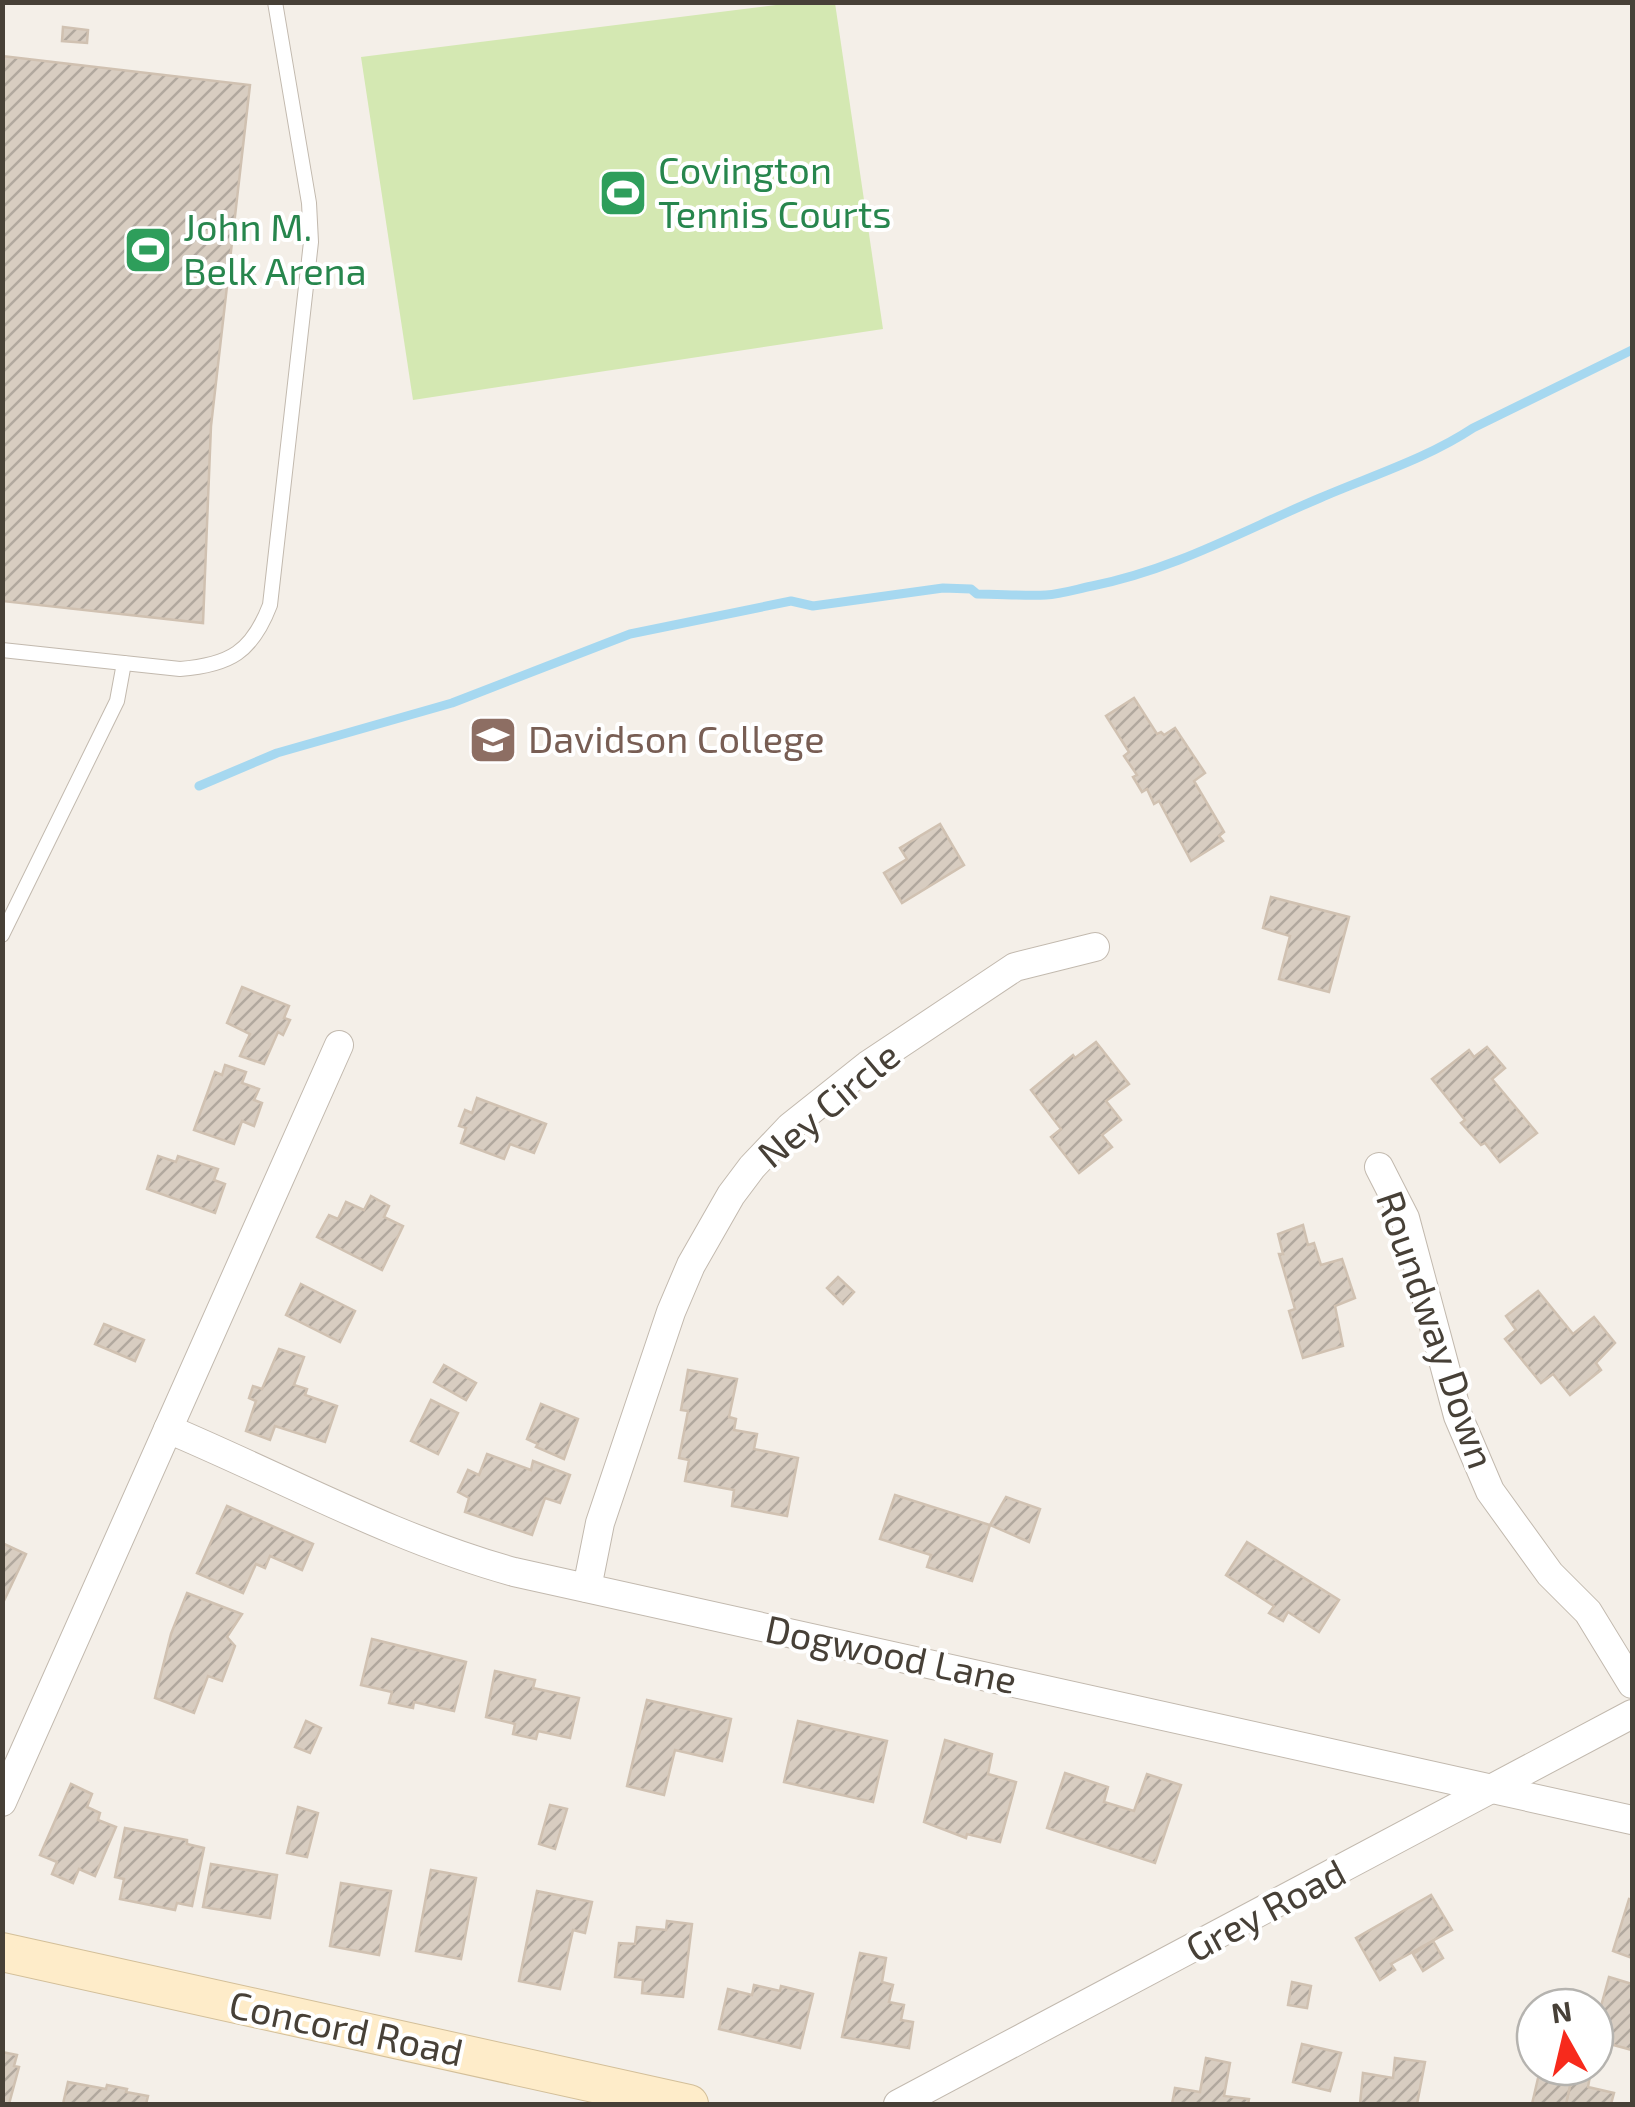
<svg xmlns="http://www.w3.org/2000/svg" width="1635" height="2107" font-family="'Exo 2',sans-serif">
<style>
.green{fill:#d4e8b2}
.lines{fill:none;stroke-linecap:round;stroke-linejoin:round}
.stream{stroke:#a6d8f0;stroke-width:9}
.building{fill:url(#building-hatch);stroke:#d0c1b1;stroke-width:2.5}
.lane-casing{stroke:#c2b9ae;stroke-width:16}
.street-casing{stroke:#c2b9ae;stroke-width:30}
.secondary-casing{stroke:#d3bf99;stroke-width:40}
.lane{stroke:#fff;stroke-width:14}
.street{stroke:#fff;stroke-width:28}
.secondary{stroke:#feecc9;stroke-width:38}
.labels{text-anchor:middle;stroke-width:8;stroke-linejoin:round;paint-order:stroke}
.leisure-label{font-size:38px;fill:#27864d;stroke:#fff;text-anchor:start}
.education-label{font-size:38px;fill:#785e54;stroke:#fff;text-anchor:start}
.street-label{font-size:38px;fill:#474037;stroke:#fff}
</style>
<defs>
<pattern id="building-hatch" width="6" height="6" patternUnits="userSpaceOnUse" patternTransform="scale(2.5)"><rect width="6" height="6" fill="#d8cdc1"/><path d="M-1 1l2-2M0 6l6-6M5 7l2-2" fill="none" stroke="#b1a89e"/></pattern>
</defs>
<rect width="100%" height="100%" fill="#f4efe8"/>
<path class="green" d="M792,3H835L883,329L413,400L361,57Z"/>
<g class="lines">
<path class="stream" d="M199,786L277,753L452,703L630,634L791,601L813,606L943,588L971,589L977,594C1000,594 1024,596 1046,595C1061,594 1077,589 1092,586C1176,569 1242,531 1320,498C1371,476 1428,458 1473,428L1632,350"/>
</g>
<g class="building">
<path d="M63,27L88,30L87,43L62,41Z"/>
<path d="M2,56L250,85L211,426L203,623L2,601Z"/>
<path d="M1134,698L1157,734L1161,732L1164,735L1175,728L1205,773L1194,781L1224,832L1219,836L1223,841L1191,861L1159,801L1154,804L1147,789L1142,792L1133,777L1137,775L1124,756L1129,752L1106,716Z"/>
<path d="M940,824L964,865L902,903L884,873L907,859L900,848Z"/>
<path d="M1271,897L1349,917L1329,992L1279,979L1290,936L1263,928Z"/>
<path d="M242,987L289,1006L284,1018L290,1020L283,1035L278,1032L264,1064L240,1056L250,1034L227,1023Z"/>
<path d="M1096,1042L1129,1084L1106,1101L1121,1120L1102,1135L1112,1147L1079,1173L1051,1137L1061,1129L1031,1090L1073,1055L1075,1058Z"/>
<path d="M1487,1047L1505,1068L1492,1079L1537,1133L1500,1162L1485,1143L1481,1145L1461,1123L1465,1120L1432,1079L1469,1050L1474,1057Z"/>
<path d="M225,1065L246,1072L242,1083L259,1089L254,1100L262,1103L254,1126L242,1121L234,1144L194,1130L215,1072L222,1075Z"/>
<path d="M477,1098L546,1124L534,1153L510,1144L504,1159L461,1143L466,1128L459,1126L465,1110L472,1113Z"/>
<path d="M158,1156L176,1162L178,1156L218,1169L214,1180L225,1184L215,1213L147,1189Z"/>
<path d="M371,1196L389,1206L384,1217L403,1226L382,1270L317,1237L329,1215L338,1219L346,1202L364,1210Z"/>
<path d="M1303,1225L1308,1245L1314,1243L1321,1265L1342,1259L1355,1298L1335,1306L1343,1346L1303,1358L1289,1311L1295,1309L1279,1254H1283L1278,1234Z"/>
<path d="M838,1277L854,1292L843,1304L827,1288Z"/>
<path d="M301,1284L355,1311L340,1342L286,1315Z"/>
<path d="M1538,1291L1573,1334L1594,1317L1615,1343L1596,1363L1601,1370L1570,1395L1553,1374L1541,1383L1505,1339L1516,1330L1506,1316Z"/>
<path d="M104,1324L144,1340L135,1361L95,1344Z"/>
<path d="M279,1349L304,1357L294,1385L307,1389L305,1395L337,1406L325,1442L275,1426L270,1440L246,1431L256,1401L249,1398L253,1386L262,1389Z"/>
<path d="M444,1365L476,1383L466,1400L434,1382Z"/>
<path d="M688,1370L737,1379L729,1417L736,1419L734,1430L757,1434L754,1449L798,1458L787,1516L732,1506L734,1490L685,1481L689,1460L679,1458L688,1411L681,1410Z"/>
<path d="M431,1400L458,1413L438,1454L411,1441Z"/>
<path d="M541,1404L578,1419L564,1459L536,1447L538,1444L527,1439Z"/>
<path d="M487,1454L531,1470L533,1461L570,1475L560,1503L545,1498L532,1535L465,1512L469,1498L458,1492L468,1470L479,1475Z"/>
<path d="M895,1495L990,1525L972,1581L927,1567L931,1555L880,1539Z"/>
<path d="M1006,1497L1040,1509L1029,1542L990,1525Z"/>
<path d="M227,1506L313,1544L302,1570L270,1556L265,1568L256,1564L243,1593L197,1573Z"/>
<path d="M1247,1542L1339,1600L1319,1632L1288,1612L1283,1621L1269,1613L1274,1606L1226,1575Z"/>
<path d="M2,1543L26,1554L2,1605Z"/>
<path d="M187,1593L242,1614L227,1637L235,1646L222,1681L208,1676L194,1713L155,1698L171,1634Z"/>
<path d="M372,1639L466,1662L454,1711L414,1702L413,1708L389,1703L392,1692L361,1685Z"/>
<path d="M495,1671L535,1680L533,1688L579,1698L570,1738L538,1731L536,1739L513,1734L515,1724L486,1717Z"/>
<path d="M647,1700L731,1719L722,1761L675,1750L664,1795L627,1786Z"/>
<path d="M306,1721L321,1728L310,1753L295,1747Z"/>
<path d="M798,1721L887,1741L873,1802L784,1782Z"/>
<path d="M945,1740L992,1754L988,1774L1016,1782L1000,1842L967,1834L966,1838L924,1822Z"/>
<path d="M1065,1773L1108,1787L1104,1802L1134,1811L1147,1774L1181,1785L1155,1863L1047,1828Z"/>
<path d="M71,1784L92,1794L87,1807L100,1813L98,1820L116,1827L95,1876L79,1869L73,1883L52,1874L57,1862L40,1855Z"/>
<path d="M550,1805L567,1809L555,1849L539,1844Z"/>
<path d="M298,1807L318,1813L307,1857L287,1853Z"/>
<path d="M125,1828L187,1840V1844L204,1848L192,1906L177,1903L175,1910L120,1899L124,1879L115,1877Z"/>
<path d="M211,1864L277,1875L270,1918L203,1907Z"/>
<path d="M431,1870L476,1878L461,1959L416,1951Z"/>
<path d="M341,1883L391,1891L379,1955L330,1946Z"/>
<path d="M537,1891L592,1902L585,1933L573,1930L560,1989L519,1981Z"/>
<path d="M1431,1895L1452,1930L1391,1964L1395,1970L1380,1980L1356,1938Z"/>
<path d="M1629,1899L1632,1900V1958L1613,1951Z"/>
<path d="M667,1921L692,1924L683,1997L642,1993L643,1980L615,1977L619,1943L635,1944L637,1927L666,1930Z"/>
<path d="M1433,1941L1443,1958L1423,1971L1413,1954Z"/>
<path d="M860,1953L886,1958L882,1982L893,1985L889,2002L904,2005L901,2020L913,2022L909,2048L842,2037Z"/>
<path d="M1609,1977L1632,1984V2050L1595,2040V2028Z"/>
<path d="M1292,1982L1311,1986L1307,2008L1288,2005Z"/>
<path d="M754,1985L780,1991L781,1986L813,1994L800,2048L719,2029L728,1989L752,1995Z"/>
<path d="M1302,2044L1341,2053L1330,2091L1293,2082Z"/>
<path d="M2,2052L17,2055L14,2066L19,2067L9,2104H2Z"/>
<path d="M1206,2058L1230,2063L1224,2096L1249,2099L1248,2104H1172L1175,2088L1200,2092Z"/>
<path d="M1395,2058L1425,2062L1417,2104H1360L1363,2073L1393,2078Z"/>
<path d="M1573,2072L1590,2076L1588,2087L1614,2093L1611,2104H1566Z"/>
<path d="M1539,2074L1571,2081L1566,2104H1532Z"/>
<path d="M68,2082L106,2089L107,2085L127,2089L126,2092L148,2096L146,2104H63Z"/>
</g>
<g class="lines">
<g class="lane-casing">
<g id="lane">
<path d="M2,650L180,669C230,665 252,652 270,605L311,242L309,203L275,2"/>
<path d="M2,935L117,701L124,663"/>
</g>
</g>
<g class="street-casing">
<g id="street">
<path d="M1379,1167L1405,1218L1458,1416L1490,1491L1550,1574L1588,1612L1632,1684"/>
<path d="M168,1429C282,1477 394,1539 514,1572L1632,1820"/>
<path d="M587,1588L600,1523L671,1312L691,1265L731,1195L752,1167L790,1127L868,1065L1015,967L1095,947"/>
<path d="M2,1802L339,1045"/>
<path d="M898,2104L1632,1714"/>
</g>
</g>
<g class="secondary-casing">
<path id="secondary" d="M2,1952L689,2104"/>
</g>
<use href="#lane" class="lane"/>
<use href="#street" class="street"/>
<use href="#secondary" class="secondary"/>
</g>
<defs>
<g id="stadium-square" transform="scale(2.5)"><rect x="-9" y="-9" width="18" height="18" rx="4" fill="#2e9e5b" stroke="#fff"/><path d="M0-5a6.5 5 0 1 0 0 10a6.5 5 0 1 0 0-10ZM-3.5-1.8h7v3.6h-7Z" fill="#fff"/></g>
<g id="university-square" transform="scale(2.5)"><rect x="-9" y="-9" width="18" height="18" rx="4" fill="#8d6e63" stroke="#fff"/><path d="M0-5L7-2L0 1L-7-2ZM-4 1L0 2.5L4 1V4Q0 6-4 4Z" fill="#fff"/></g>
</defs>
<g fill-rule="evenodd">
<use href="#stadium-square" x="623" y="193"/>
<use href="#stadium-square" x="148" y="250"/>
<use href="#university-square" x="493" y="740"/>
</g>
<g class="labels">
<g class="leisure-label">
<text x="658" y="184">Covington<tspan x="658" dy="44">Tennis Courts</tspan></text>
<text x="183" y="241">John M.<tspan x="183" dy="44">Belk Arena</tspan></text>
</g>
<g class="education-label">
<text x="528" y="753">Davidson College</text>
</g>
<g class="street-label">
<text transform="translate(829 1105) rotate(-40)" y="13">Ney Circle</text>
<text transform="translate(1435 1330) rotate(71)" y="13">Roundway Down</text>
<text transform="translate(891 1655) rotate(12)" y="13">Dogwood Lane</text>
<text transform="translate(1266 1911) rotate(-28)" y="13">Grey Road</text>
<text transform="translate(346 2029) rotate(12)" y="13">Concord Road</text>
</g>
</g>
<rect width="1635" height="2107" fill="none" stroke="#474037" stroke-width="10"/>
<g transform="translate(1565 2037) rotate(352)"><circle r="48" fill="#ffffff" stroke="#b5b3af" stroke-width="2.5"/>
<path d="M0-8L18 38L0 25L-18 38Z" fill="#f72a1c"/>
<text y="-15" font-size="28" font-weight="bold" text-anchor="middle" fill="#474037">N</text>
</g>
</svg>
